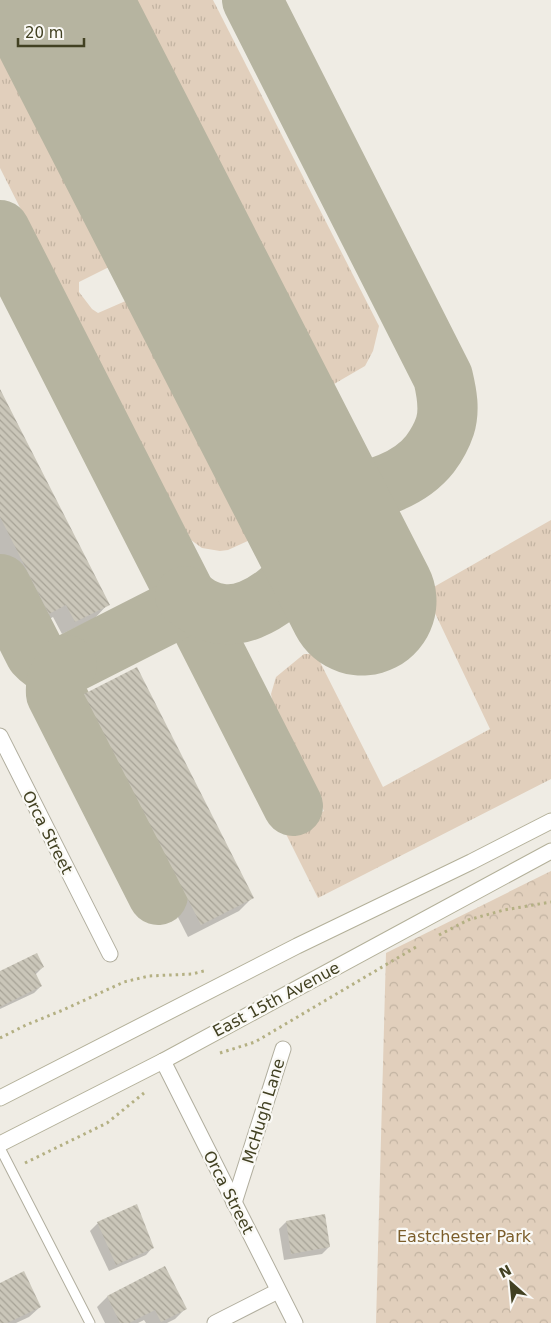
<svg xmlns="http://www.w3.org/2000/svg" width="551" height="1323" font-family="'DejaVu Sans',sans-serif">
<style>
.grass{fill:url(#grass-tufts)}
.park{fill:url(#park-crowns)}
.shadow{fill:#0003}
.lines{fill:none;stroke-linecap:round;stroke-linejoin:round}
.taxiway{stroke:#b6b4a0;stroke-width:60}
.runway{stroke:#b6b4a0;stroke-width:149}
.building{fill:url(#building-back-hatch)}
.lane-casing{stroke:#b1ae9e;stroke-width:11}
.street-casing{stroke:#b1ae9e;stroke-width:17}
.secondary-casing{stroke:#b3b099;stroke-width:17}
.path{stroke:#b4b083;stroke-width:3;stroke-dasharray:2.5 4;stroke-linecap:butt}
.lane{stroke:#fff;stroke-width:9}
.street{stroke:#fff;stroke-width:15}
.secondary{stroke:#fff;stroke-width:15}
.labels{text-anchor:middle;stroke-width:4.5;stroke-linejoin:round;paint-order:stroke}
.street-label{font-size:16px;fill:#424122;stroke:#faf9f5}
.park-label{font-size:16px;fill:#7b5d2a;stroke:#faf9f5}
</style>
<defs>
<pattern id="grass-tufts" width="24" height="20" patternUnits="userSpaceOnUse" patternTransform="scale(1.25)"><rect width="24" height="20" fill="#e1cfbc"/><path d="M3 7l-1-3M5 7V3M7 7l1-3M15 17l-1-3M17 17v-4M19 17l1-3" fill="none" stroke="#c2b3a1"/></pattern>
<pattern id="park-crowns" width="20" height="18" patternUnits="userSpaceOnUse" patternTransform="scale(1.25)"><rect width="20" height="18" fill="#e1cfbc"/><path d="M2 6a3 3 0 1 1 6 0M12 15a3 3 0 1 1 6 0" fill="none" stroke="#c2b3a1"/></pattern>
<pattern id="building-back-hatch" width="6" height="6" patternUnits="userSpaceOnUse" patternTransform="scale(1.25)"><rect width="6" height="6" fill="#cac6b9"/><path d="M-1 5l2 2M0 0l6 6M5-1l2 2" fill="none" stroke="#a6a296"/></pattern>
</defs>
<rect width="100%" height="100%" fill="#efece4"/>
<g class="grass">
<path d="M110,0H213L379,326L373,351L365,366L334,384L320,382L304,376L291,358L109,8Z"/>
<path d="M0,42C12,45 19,49 27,57L127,251L125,259L79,282V292L92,309L98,313L144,293L259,519L260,531L252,539L228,550L220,551L202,548L191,540L100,366L0,168Z"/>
<path d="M551,520V779L318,898L285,832L324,811L275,716L271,694L276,677L304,654H316L383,787L490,729L425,592Z"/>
</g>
<path class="park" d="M551,871V1323H376L386,953Z"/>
<g class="shadow">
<path d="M0,392L108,604L95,618L62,634L53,617L36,626L0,556Z"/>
<path d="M85,695L252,898L239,911L188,937L72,708Z"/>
<path d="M43,967L35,975L41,986L34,993L0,1009V972Z"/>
<path d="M136,1206L153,1247L146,1255L109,1271L90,1231L97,1224Z"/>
<path d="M286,1222L329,1247L322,1254L284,1260L279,1229Z"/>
<path d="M165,1268L185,1309L175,1319L167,1323H146L144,1320L138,1323H105L97,1307L107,1297Z"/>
<path d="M0,1284L40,1307L29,1317L16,1323H0Z"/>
</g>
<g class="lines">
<g class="taxiway">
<path d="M20,0C51,8 66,33 84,58"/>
<path d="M252,0L443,377C447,394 450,410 445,426C442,435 436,446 430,454C412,477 371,496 342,489C322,485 307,474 291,463"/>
<path d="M0,230L293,806"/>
<path d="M0,584L35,653C45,664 52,666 67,665L189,603"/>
<path d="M185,596C197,605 207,613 223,614C258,618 304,578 313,545C316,531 312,513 309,499"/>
<path d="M67,665C58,675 55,680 56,694L158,895"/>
</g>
<path class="runway" d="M54,0L362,601"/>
</g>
<g class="building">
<path d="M0,389L110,605L75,622L66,605L49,614L0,517Z"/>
<path d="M137,667L254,898L201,925L84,694Z"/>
<path d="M37,953L44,967L35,972L42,986L0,1007V971Z"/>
<path d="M137,1204L154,1248L116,1265L97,1222Z"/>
<path d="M325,1214L330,1247L291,1254L286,1221Z"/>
<path d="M165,1266L187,1309L161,1322L155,1310L129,1323H120L107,1296Z"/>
<path d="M24,1271L41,1307L7,1323H0V1283Z"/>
</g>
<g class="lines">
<g class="lane-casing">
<path id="lane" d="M0,1148L90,1323"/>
</g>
<g class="street-casing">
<g id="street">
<path d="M0,736L110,954"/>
<path d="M163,1061L295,1323"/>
<path d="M234,1203L283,1049"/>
<path d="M215,1323L278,1291"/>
</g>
</g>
<g class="secondary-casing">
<g id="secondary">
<path d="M0,1098L297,946L471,862L551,821"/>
<path d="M0,1144L163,1061L551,851"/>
</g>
</g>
<g class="path">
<path d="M439,935L468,920L504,910L551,902"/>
<path d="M0,1038L26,1025L63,1010L124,982L149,976L192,974L204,971"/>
<path d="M220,1053L255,1042L416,947"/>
<path d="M25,1163L107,1123L144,1093"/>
</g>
<use href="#lane" class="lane"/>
<use href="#street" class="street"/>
<use href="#secondary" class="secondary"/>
</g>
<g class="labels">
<g class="street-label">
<text transform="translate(48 832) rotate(63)" y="6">Orca Street</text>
<text transform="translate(276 999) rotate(-28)" y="6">East 15th Avenue</text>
<text transform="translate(263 1111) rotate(-73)" y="6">McHugh Lane</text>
<text transform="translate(229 1192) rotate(63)" y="6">Orca Street</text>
</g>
<g class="park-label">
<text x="464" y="1242">Eastchester Park</text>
</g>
</g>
<g transform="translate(511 1283) rotate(333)" stroke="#faf9f5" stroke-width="4" paint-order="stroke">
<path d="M0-4L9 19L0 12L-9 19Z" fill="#424122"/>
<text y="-8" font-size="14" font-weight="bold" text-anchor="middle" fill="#424122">N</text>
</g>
<path d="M18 38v8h66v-8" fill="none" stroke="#424122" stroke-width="2.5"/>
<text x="25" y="38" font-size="15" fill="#424122" stroke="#faf9f5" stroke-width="4" paint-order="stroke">20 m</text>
</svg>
